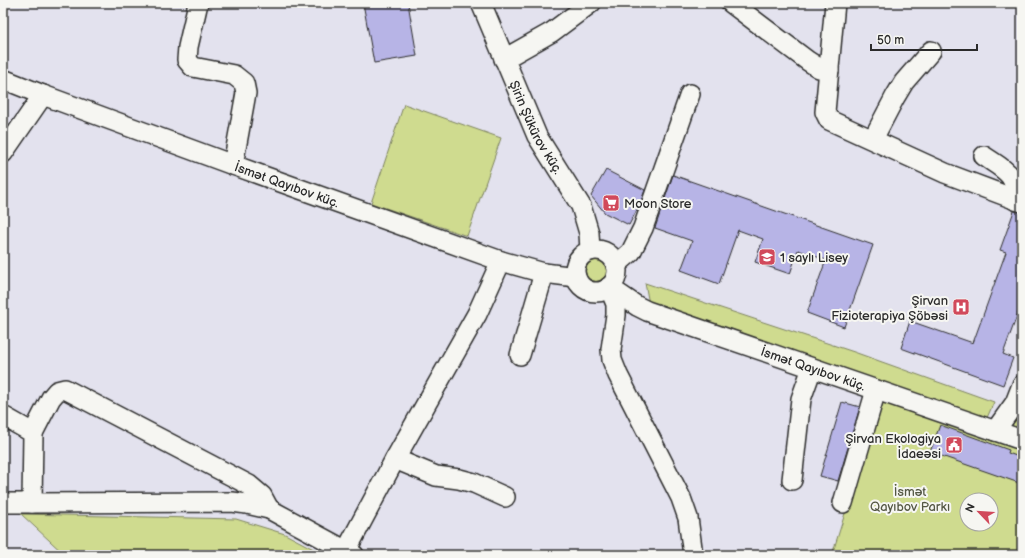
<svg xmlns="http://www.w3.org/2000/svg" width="1025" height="558" font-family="'Balsamiq Sans',sans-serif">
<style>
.green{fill:#cfdb8f;stroke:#7d835d;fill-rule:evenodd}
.building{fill:#b7b4e6;stroke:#2b2b2b}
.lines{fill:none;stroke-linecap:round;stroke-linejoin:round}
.minor-casing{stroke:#2b2b2b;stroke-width:22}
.minor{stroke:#f6f6f2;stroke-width:19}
.labels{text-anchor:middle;stroke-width:4;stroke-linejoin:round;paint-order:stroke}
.street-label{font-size:13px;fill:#2b2b2b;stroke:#f6f6f2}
.poi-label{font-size:13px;fill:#2b2b2b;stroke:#f6f6f2;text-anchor:start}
.park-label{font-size:13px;fill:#545744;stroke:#f6f6f2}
</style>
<rect width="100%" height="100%" fill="#e3e2ee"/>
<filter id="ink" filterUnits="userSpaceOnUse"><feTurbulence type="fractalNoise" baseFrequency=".025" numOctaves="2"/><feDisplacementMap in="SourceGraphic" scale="8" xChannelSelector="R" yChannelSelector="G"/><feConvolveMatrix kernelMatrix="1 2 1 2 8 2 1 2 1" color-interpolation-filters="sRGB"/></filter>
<g filter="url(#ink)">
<g class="green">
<path d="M404,104L501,138L467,236L371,203Z"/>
<circle cx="596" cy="271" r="11"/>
<path d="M645,283L854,352L994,402L986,420L649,304Z"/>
<path d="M881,398L1022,448V555H832ZM967,500H991V524H967Z"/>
<path d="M1020,413L1022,414V432L1009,428Z"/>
<path d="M21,514L236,519L285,534L325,555H65Z"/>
</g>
<g class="building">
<path d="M363,3H408L417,56L374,63Z"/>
<path d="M606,170L645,190L640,204L629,225L605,213L591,196Z"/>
<path d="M673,175L873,245L844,327L807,313L826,260L798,250L790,274L755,262L763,239L738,230L719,284L681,270L692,241L655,228Z"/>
<path d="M1014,211L1022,213V302L1003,354L1013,358L1003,385L901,348L910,321L973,343L1006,252L1000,250Z"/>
<path d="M842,402L860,407L838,481L820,476Z"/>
<path d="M940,425L1009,450L1008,453L1022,458V484L930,452Z"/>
</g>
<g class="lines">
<g class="minor-casing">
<g id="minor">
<path d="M198,3L188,47L187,60L193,67L234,75L244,83L246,93L233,165"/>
<path id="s1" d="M481,3L537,136L581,206L589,233L590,251"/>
<path d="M731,3L808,61L819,68L829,70"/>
<path d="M835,3L825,112L829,120L945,173L1022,202"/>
<path d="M504,59L552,32L591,3"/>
<path id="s2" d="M3,79L43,95L233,165L501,261L544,273L576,277"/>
<path d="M873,139L895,97L904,82L931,51"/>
<path d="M3,153L43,95"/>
<path d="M984,156C1003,169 1018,174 1015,200"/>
<circle cx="596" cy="271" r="21"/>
<path d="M616,265L631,252L643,228L690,94"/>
<path id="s3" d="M609,287L637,306L647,311L1022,440"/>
<path d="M609,287L616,304V315L611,349L612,360L618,375L681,498L688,518L693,555"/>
<path d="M520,355L544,273"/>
<path d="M3,416L33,433L32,503"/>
<path d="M995,431L1015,403L1022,385"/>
<path d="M33,433L51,398L57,391L65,389L249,485L262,496L269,509"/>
<path d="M395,459L436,476L459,479L474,483L505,497"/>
<path d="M792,480L801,399L812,368"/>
<path d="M3,503H32L232,502L247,504L269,509L354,555"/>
<path d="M843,503L876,390"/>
<path d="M346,551L395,459L477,314L501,261"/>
</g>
</g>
<use href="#minor" class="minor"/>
</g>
</g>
<defs>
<g id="supermarket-square" transform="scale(0.9)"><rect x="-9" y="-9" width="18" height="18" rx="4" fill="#d1495b" stroke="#f6f6f2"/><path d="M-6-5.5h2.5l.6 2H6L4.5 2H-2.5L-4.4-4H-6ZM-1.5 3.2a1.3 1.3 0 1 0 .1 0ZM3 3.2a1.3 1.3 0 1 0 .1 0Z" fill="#fff"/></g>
<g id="school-square" transform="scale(0.9)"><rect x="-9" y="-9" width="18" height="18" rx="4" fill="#d1495b" stroke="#f6f6f2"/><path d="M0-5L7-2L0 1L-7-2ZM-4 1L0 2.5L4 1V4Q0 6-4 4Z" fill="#fff"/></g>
<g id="hospital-square" transform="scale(0.9)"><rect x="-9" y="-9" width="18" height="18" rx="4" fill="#d1495b" stroke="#f6f6f2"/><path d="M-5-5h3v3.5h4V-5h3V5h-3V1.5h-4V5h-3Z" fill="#fff"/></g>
<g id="civic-square" transform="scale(0.9)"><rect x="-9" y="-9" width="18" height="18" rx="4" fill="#d1495b" stroke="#f6f6f2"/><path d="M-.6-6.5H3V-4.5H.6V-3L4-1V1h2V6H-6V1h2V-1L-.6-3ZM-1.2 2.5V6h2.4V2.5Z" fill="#fff"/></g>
</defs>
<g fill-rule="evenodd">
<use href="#supermarket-square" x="611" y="203"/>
<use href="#school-square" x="767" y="257"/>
<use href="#hospital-square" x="961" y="307"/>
<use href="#civic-square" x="954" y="445"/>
</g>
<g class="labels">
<g class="street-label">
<text dy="5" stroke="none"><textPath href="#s1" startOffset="136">Şirin Şükürov küç.</textPath></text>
<text dy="5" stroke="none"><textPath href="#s2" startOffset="303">İsmət Qayıbov küç.</textPath></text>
<text dy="5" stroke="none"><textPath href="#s3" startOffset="221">İsmət Qayıbov küç.</textPath></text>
</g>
<g class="poi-label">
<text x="624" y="208">Moon Store</text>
<text x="780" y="262">1 saylı Lisey</text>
<text x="948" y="305" text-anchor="end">Şirvan<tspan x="948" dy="15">Fizioterapiya Şöbəsi</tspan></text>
<text x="941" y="443" text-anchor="end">Şirvan Ekologiya<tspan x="941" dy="15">İdaeəsi</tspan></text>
</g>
<g class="park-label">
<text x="910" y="496">İsmət<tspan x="910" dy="15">Qayıbov Parkı</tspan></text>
</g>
</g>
<rect width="1025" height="558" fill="none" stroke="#f6f6f2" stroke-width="16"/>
<rect x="8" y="8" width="1009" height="542" fill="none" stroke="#2b2b2b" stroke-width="1.5" filter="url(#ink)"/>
<g transform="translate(979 512) rotate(295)"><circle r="19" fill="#f6f6f2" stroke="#a5a5a2"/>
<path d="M0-3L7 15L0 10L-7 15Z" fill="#d1495b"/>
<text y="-6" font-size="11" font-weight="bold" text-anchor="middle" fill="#2b2b2b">N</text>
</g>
<path d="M871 44v6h106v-6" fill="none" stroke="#2b2b2b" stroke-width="2"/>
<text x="877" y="44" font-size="12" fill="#2b2b2b" stroke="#f6f6f2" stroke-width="3" paint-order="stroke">50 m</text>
</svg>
